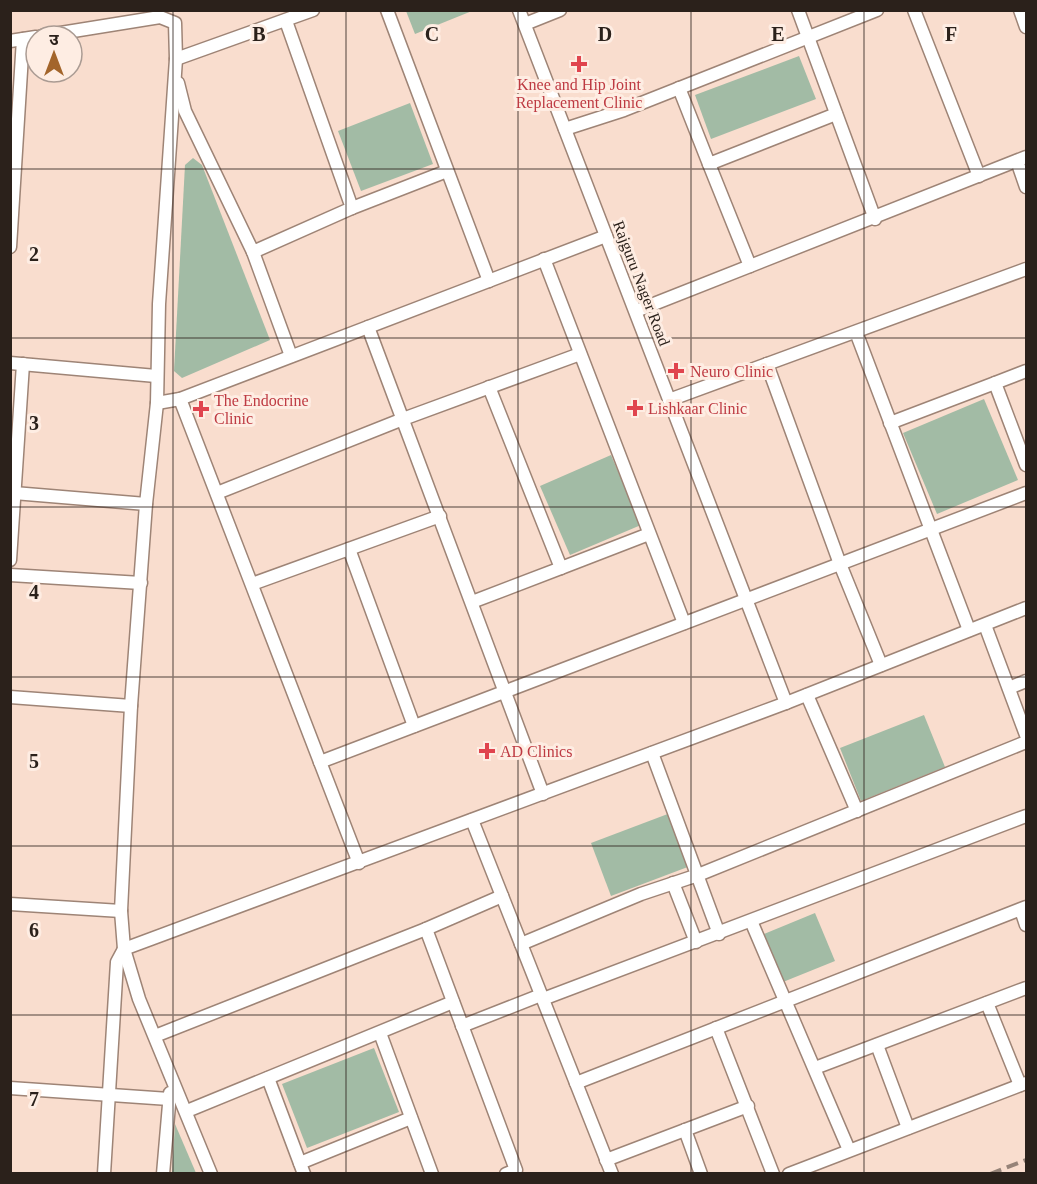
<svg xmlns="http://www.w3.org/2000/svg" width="1037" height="1184" font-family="'Times New Roman','Noto Sans Devanagari',serif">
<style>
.green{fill:#a2bba5}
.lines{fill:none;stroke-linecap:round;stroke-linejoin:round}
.minor-casing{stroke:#9e8476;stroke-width:15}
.minor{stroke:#fff;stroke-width:12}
.rail{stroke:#968378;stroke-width:4;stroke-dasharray:12 6;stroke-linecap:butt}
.grid{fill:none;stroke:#2b211b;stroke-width:1.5;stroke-opacity:0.55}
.health-dot{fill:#e0444e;stroke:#feede3;stroke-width:2}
.labels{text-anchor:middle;stroke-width:6;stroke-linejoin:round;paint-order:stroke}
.health-label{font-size:16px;fill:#be3a42;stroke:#feede3;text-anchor:start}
.street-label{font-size:16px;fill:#2b211b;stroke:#feede3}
.grid-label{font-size:20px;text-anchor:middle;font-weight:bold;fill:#2b211b;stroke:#feede3;stroke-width:6;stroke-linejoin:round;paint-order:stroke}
</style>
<rect width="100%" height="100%" fill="#f9ddce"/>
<g class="green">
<path d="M406,11H472L415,34Z"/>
<path d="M799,56L816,99L711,139L695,95Z"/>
<path d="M410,103L433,164L361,191L338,131Z"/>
<path d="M193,158L202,165L270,340L182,378L174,371L185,165Z"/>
<path d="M984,399L1018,480L937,514L903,433Z"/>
<path d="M611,455L641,525L570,555L540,486Z"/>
<path d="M924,715L945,767L861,801L840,748Z"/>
<path d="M673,812L693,865L611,896L591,843Z"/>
<path d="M815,913L835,961L783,982L764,934Z"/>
<path d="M374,1048L399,1112L307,1148L282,1084Z"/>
<path d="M175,1124L196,1173H172Z"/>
</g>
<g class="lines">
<g class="minor-casing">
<g id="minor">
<path d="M387,10L489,281"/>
<path d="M519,10L786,703"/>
<path d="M798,10L875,219"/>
<path d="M914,10L979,176"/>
<path d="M1020,10L1026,27"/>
<path d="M525,24L560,10"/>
<path d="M42,36L160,17L175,23L176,59L159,304L157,403L146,504L131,706L121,911L124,949L139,999L211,1174"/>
<path d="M10,41L36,37"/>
<path d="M176,59L313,10"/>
<path d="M178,83L185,111L253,252L352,208L286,21"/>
<path d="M679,88L709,164L836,114"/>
<path d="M565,129L624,110L877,10"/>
<path d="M1017,161L1026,187"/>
<path d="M709,164L750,266"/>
<path d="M352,208L447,171"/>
<path d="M10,247L23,39"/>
<path d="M253,252L291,356"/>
<path d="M544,259L684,623"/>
<path d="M636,311L1026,157"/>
<path d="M368,327L543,794"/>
<path d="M856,332L969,630"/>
<path d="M10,363L156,376"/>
<path d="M767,364L840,564L881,665"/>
<path d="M1026,371L995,383L1026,465"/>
<path d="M489,387L561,568L649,534"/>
<path d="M180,399L359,863"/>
<path d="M669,400L1026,269"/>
<path d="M157,403L180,399L606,236"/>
<path d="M890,423L995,383"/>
<path d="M14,493L146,504"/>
<path d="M217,493L403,419L580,354"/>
<path d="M349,549L414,726"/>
<path d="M10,560L23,364"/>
<path d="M10,575L141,583"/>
<path d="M252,584L440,516"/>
<path d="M472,602L561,568"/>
<path d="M985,625L1026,735"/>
<path d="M1009,688L1026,681"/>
<path d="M807,695L857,811"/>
<path d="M10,697L131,706"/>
<path d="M652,753L719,934"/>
<path d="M320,762L1026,493"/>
<path d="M472,820L612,1174"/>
<path d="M673,883L696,942"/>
<path d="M502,896L426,929L516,1170L506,1174"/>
<path d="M10,904L121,911"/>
<path d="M1021,910L1026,925"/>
<path d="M751,921L849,1150"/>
<path d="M521,944L641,894L698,875L1026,742"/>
<path d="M543,999L1026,816"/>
<path d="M987,1003L1020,1085"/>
<path d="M462,1026L541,995"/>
<path d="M716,1028L773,1174"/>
<path d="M380,1033L432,1174"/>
<path d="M155,1036L426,929"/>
<path d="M877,1045L908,1128"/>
<path d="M815,1068L1026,988"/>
<path d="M268,1078L304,1174"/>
<path d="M576,1083L1026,907"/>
<path d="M10,1088L169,1099"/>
<path d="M187,1111L453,1002"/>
<path d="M685,1130L701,1174"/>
<path d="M606,1160L748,1106"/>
<path d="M300,1163L411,1118"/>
<path d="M104,1174L117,962L124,949L786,703L1026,608"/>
<path d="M163,1174L170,1093"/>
<path d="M789,1174L1026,1083"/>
</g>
</g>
<use href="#minor" class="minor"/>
<path class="rail" d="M990,1174L1026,1160"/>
</g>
<path class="grid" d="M173,10V1174M346,10V1174M518,10V1174M691,10V1174M864,10V1174M10,169H1026M10,338H1026M10,507H1026M10,677H1026M10,846H1026M10,1015H1026"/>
<g class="health-dot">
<path d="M576 55h6v6h6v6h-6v6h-6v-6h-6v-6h6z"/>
<path d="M673 362h6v6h6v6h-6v6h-6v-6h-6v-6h6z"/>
<path d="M632 399h6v6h6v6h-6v6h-6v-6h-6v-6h6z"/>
<path d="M198 400h6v6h6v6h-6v6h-6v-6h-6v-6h6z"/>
<path d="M484 742h6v6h6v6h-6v6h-6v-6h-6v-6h6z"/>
</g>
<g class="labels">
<g class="health-label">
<text x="579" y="90" text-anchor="middle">Knee and Hip Joint<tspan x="579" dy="18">Replacement Clinic</tspan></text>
<text x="690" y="377">Neuro Clinic</text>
<text x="214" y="406">The Endocrine<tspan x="214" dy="18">Clinic</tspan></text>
<text x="648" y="414">Lishkaar Clinic</text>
<text x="500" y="757">AD Clinics</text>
</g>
<g class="street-label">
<text transform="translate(642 283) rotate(69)" y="6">Rajguru Nager Road</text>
</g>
</g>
<g class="grid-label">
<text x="259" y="41">B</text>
<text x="432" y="41">C</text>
<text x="605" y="41">D</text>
<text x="778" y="41">E</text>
<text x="951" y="41">F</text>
<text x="34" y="261">2</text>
<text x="34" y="430">3</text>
<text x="34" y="599">4</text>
<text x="34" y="768">5</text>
<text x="34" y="937">6</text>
<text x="34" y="1106">7</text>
</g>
<rect width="1037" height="1184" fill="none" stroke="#2b211b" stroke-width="24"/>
<g transform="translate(54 54)"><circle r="28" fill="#feede3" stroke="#aa9b93" stroke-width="1.5"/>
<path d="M0-4.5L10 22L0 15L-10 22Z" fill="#a3652b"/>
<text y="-9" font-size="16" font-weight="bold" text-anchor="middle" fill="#2b211b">उ</text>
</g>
</svg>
